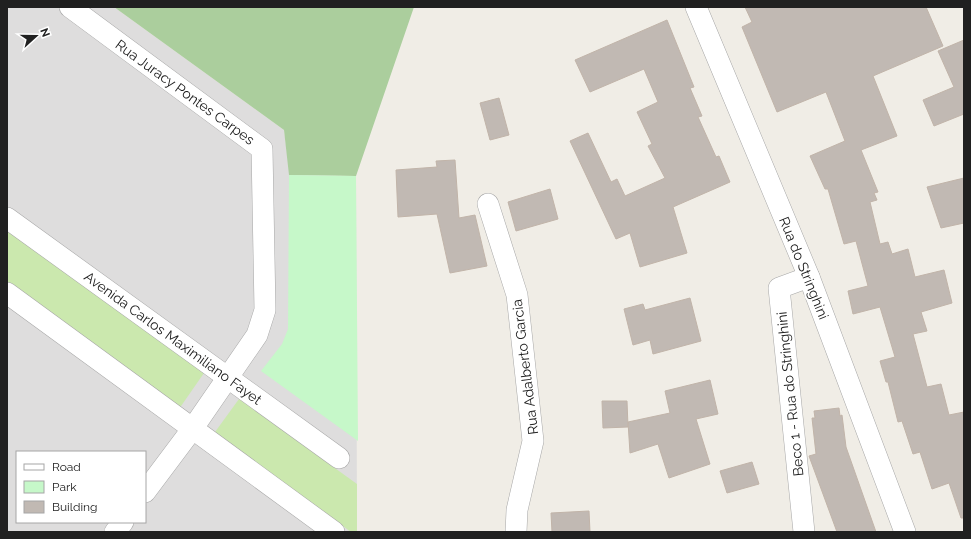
<svg xmlns="http://www.w3.org/2000/svg" width="971" height="539" font-family="Raleway,sans-serif">
<style>
.residential{fill:#dedddd;fill-rule:evenodd}
.grass{fill:#cbe8ae}
.forest{fill:#abce9d}
.park{fill:#c6f8c9}
.building{fill:#c1b9b3;stroke:#c1b4a9}
.lines{fill:none;stroke-linecap:round;stroke-linejoin:round}
.minor-casing{stroke:#a7a7a7;stroke-width:22}
.minor{stroke:#fff;stroke-width:21}
.labels{text-anchor:middle;stroke-width:4;stroke-linejoin:round;paint-order:stroke}
.street-label{font-size:14px;fill:#202020;stroke:#fff}
</style>
<rect width="100%" height="100%" fill="#f0ede6"/>
<path class="residential" d="M7,7H114L284,130L290,175L356,176L357,532H7ZM17,452H145V522H17Z"/>
<g class="grass">
<path d="M7,230L204,373L179,409L7,282Z"/>
<path d="M239,399L357,484V532H351L215,432Z"/>
</g>
<path class="forest" d="M114,7H414L356,176L289,175L284,130Z"/>
<path class="park" d="M289,175L356,176L358,441L261,371L282,344L288,329Z"/>
<g class="building">
<path d="M745,7H926L943,46L873,76L897,136L861,150L878,192L874,193L877,200L870,202L880,244L888,242L892,254L908,249L915,277L944,270L952,303L921,312L927,331L913,334L927,387L941,384L949,415L964,412V518H961L949,483L932,489L920,452L913,454L902,421L898,422L888,382H886L880,361L895,357L880,307L853,314L848,291L868,286L856,241L844,244L828,189H825L810,156L845,141L826,92L777,112L742,27L752,22Z"/>
<path d="M667,20L694,87L690,88L702,116L698,117L716,157L719,156L730,182L673,207L687,253L640,267L630,233L616,239L570,141L588,133L611,182L617,179L625,196L665,178L648,146L652,144L637,112L658,102L644,69L590,92L575,60Z"/>
<path d="M964,40V114L934,126L923,100L954,87L938,51Z"/>
<path d="M499,98L509,135L490,140L480,103Z"/>
<path d="M455,160L459,218L475,215L487,266L450,273L437,214L398,217L396,170L437,167L436,161Z"/>
<path d="M964,178V223L941,228L927,187Z"/>
<path d="M550,189L558,219L516,231L508,202Z"/>
<path d="M690,298L701,341L653,354L650,340L633,345L624,309L643,304L645,310Z"/>
<path d="M710,380L718,414L696,419L710,464L669,478L658,444L630,453L628,422L670,413L665,391Z"/>
<path d="M602,401H627L628,427L603,428Z"/>
<path d="M839,408L840,416L842,415L846,447L876,532H837L809,456L816,454L812,418H815L814,411Z"/>
<path d="M752,462L759,484L727,493L720,471Z"/>
<path d="M589,511L590,532H552L551,513Z"/>
</g>
<g class="lines">
<g class="minor-casing">
<g id="minor">
<path d="M70,7L262,149L265,310L257,335L193,428L145,492"/>
<path d="M696,7L809,277L905,532"/>
<path d="M488,204L517,295L533,441L517,510L516,532"/>
<path d="M7,218L339,458"/>
<path d="M7,293L334,532"/>
<path d="M115,532L123,522"/>
<path d="M804,532L779,288L809,277"/>
</g>
</g>
<use href="#minor" class="minor"/>
</g>
<g class="labels">
<g class="street-label">
<text transform="translate(185 92) rotate(36)" y="5">Rua Juracy Pontes Carpes</text>
<text transform="translate(804 268) rotate(68)" y="5">Rua do Stringhini</text>
<text transform="translate(173 338) rotate(36)" y="5">Avenida Carlos Maximiliano Fayet</text>
<text transform="translate(525 367) rotate(-97)" y="5">Rua Adalberto Garcia</text>
<text transform="translate(790 394) rotate(-96)" y="5">Beco 1 - Rua do Stringhini</text>
</g>
</g>
<rect width="971" height="539" fill="none" stroke="#202020" stroke-width="16"/>
<rect x="16" y="451" width="130" height="72" fill="#ffffff" stroke="#a6a6a6"/>
<rect x="24" y="464" width="20" height="6" fill="#ffffff" stroke="#a6a6a6"/>
<text x="52" y="471" font-size="12" fill="#202020">Road</text>
<rect x="24" y="481" width="20" height="12" fill="#c6f8c9" stroke="#a6a6a6"/>
<text x="52" y="491" font-size="12" fill="#202020">Park</text>
<rect x="24" y="501" width="20" height="12" fill="#c1b9b3" stroke="#a6a6a6"/>
<text x="52" y="511" font-size="12" fill="#202020">Building</text>
<g transform="translate(36 36) rotate(69)" stroke="#ffffff" stroke-width="3" paint-order="stroke">
<path d="M0-3L7 15L0 10L-7 15Z" fill="#202020"/>
<text y="-6" font-size="11" font-weight="bold" text-anchor="middle" fill="#202020">N</text>
</g>
</svg>
